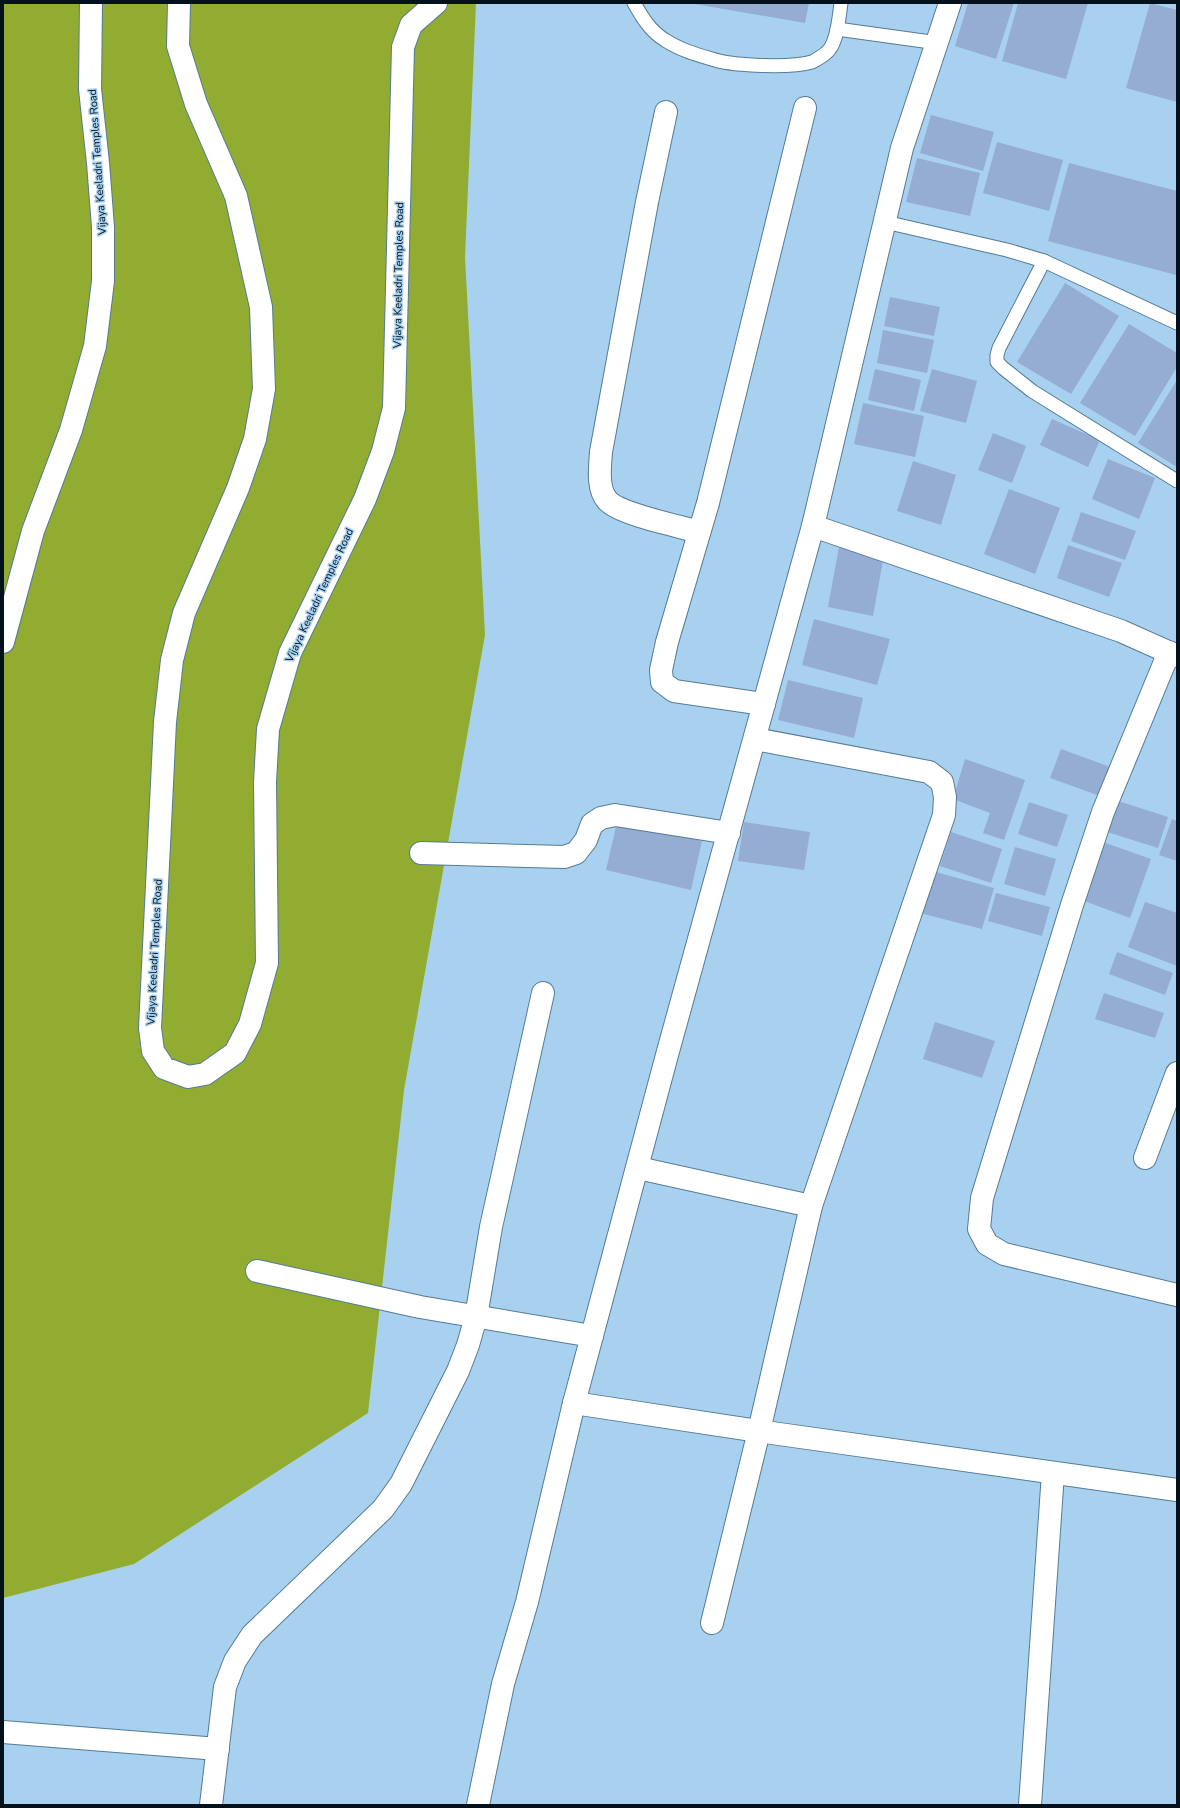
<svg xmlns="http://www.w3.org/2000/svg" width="1180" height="1808" font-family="'Nunito Sans',sans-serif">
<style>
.forest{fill:#92ac31}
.building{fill:#95acd3}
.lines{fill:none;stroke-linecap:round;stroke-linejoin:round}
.lane-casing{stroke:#547b97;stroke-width:15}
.street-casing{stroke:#547b97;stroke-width:24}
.secondary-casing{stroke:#547b97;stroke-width:24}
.lane{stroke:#fff;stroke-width:13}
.street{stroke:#fff;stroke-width:22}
.secondary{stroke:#fff;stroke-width:22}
.labels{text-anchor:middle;stroke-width:3;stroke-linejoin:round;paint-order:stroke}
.street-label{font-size:11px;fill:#03111c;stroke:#a8d1f0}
</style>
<rect width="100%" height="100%" fill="#a8d1f0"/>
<path class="forest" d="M3,3H476L465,257L485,635L404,1090L368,1413L134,1564L3,1598Z"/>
<g class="building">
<path d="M689,3H809L805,23Z"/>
<path d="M968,3H1014L996,59L955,46Z"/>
<path d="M1018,3H1088L1066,79L1002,61Z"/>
<path d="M1150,3L1177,10V102L1126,88Z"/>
<path d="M931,115L994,132L983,171L920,153Z"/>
<path d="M997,142L1063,160L1049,211L983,193Z"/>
<path d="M917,158L980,173L970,216L906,202Z"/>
<path d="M1069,163L1177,191L1176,275L1048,241Z"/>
<path d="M1065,283L1119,316L1071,394L1017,362Z"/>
<path d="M890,297L940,307L934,336L884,326Z"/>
<path d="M1129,324L1177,353V367L1135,436L1080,403Z"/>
<path d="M883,330L934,340L927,373L877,363Z"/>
<path d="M875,369L921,380L914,411L868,400Z"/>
<path d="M932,369L977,381L966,423L920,411Z"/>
<path d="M1177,380V467L1138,443Z"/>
<path d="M863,403L924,416L915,457L854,444Z"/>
<path d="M1052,419L1100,440L1088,467L1040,445Z"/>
<path d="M993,433L1026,446L1012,483L978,470Z"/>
<path d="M1108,459L1155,478L1139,519L1092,499Z"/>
<path d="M913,461L956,475L941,525L897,511Z"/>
<path d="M1009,489L1060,508L1035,574L984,554Z"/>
<path d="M1081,512L1136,531L1125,560L1071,541Z"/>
<path d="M1068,545L1122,563L1109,597L1057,578Z"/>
<path d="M839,547L884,555L873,616L828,607Z"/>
<path d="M814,619L890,639L877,685L802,665Z"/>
<path d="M788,680L863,698L854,738L778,720Z"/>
<path d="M1061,749L1113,768L1103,797L1050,778Z"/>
<path d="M965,759L1025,780L1004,840L983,833L990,813L953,799Z"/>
<path d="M1115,800L1168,817L1158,848L1104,831Z"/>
<path d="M1029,802L1068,815L1057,847L1018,834Z"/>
<path d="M1172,819L1177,821V861L1159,855Z"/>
<path d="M617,822L702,841L691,890L606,870Z"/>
<path d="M744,822L810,832L804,870L738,861Z"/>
<path d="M951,832L1002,849L991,883L940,866Z"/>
<path d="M1100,841L1151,859L1130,918L1079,899Z"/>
<path d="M1015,847L1056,859L1045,896L1004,884Z"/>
<path d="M932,871L994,888L982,929L920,913Z"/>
<path d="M996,893L1050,907L1042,936L988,921Z"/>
<path d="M1145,902L1177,913V966L1128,947Z"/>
<path d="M1117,952L1173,973L1165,995L1109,974Z"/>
<path d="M1104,993L1164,1013L1155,1038L1095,1019Z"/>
<path d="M935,1022L995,1041L982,1078L923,1059Z"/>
</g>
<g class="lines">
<g class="lane-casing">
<g id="lane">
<path d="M634,3C642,17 650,31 665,40C680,50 698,55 715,60C736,66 791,68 812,62C816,60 826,54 829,50C838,39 839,16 841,3"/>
<path d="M837,29L938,43"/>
<path d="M885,222L1007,250L1044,261L1177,323"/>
<path d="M1044,261L999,348L997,355V362L1003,368L1032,391L1177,481"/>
</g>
</g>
<g class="street-casing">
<g id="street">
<path d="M666,112L647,202L601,452C600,467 597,488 607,500C618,514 679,526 699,532"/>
<path d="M813,526L1121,631L1177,656"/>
<path d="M1169,652L1103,812L1072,905L982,1198L979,1229L987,1244L1004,1254L1177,1295"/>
<path d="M764,704L674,691L662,682L661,670L667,642L708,503L805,108"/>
<path d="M421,853L564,857L576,853L586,840L592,824L601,818L615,815L729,833"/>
<path d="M1145,1158L1177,1073"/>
<path d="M638,1168L811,1206"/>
<path d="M257,1271L420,1307L592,1336"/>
<path d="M574,1403L772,1433L1177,1490"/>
<path d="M712,1623L759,1431L811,1206L944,815L945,797L942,782L929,772L755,739"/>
<path d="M3,1732L218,1749"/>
<path d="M211,1805L225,1687L235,1661L252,1635L383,1509L401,1484L458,1371L468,1345L476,1317L491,1227L543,993"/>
<path d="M1030,1805L1053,1473"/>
</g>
</g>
<g class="secondary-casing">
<g id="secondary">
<path d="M179,3L178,46L196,104L236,196L261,307L264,389L255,439L238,488L184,613L172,660L165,722L150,1028L153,1051L164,1068L188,1077L205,1074L235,1053L250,1024L267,963L265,782L268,729L290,653L365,499L383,451L394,408L403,47L411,25L436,3"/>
<path d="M3,642L33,531L71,430L95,346L103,281V227L98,163L90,89L91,3"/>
<path d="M478,1805L503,1684L527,1602L574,1403L667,1055L813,526L902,148L950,3"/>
</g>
</g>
<use href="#lane" class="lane"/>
<use href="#street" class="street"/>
<use href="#secondary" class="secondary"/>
</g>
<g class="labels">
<g class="street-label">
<text transform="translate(97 162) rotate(-94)" y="4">Vijaya Keeladri Temples Road</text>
<text transform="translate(398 275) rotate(-89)" y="4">Vijaya Keeladri Temples Road</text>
<text transform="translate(319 595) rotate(-65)" y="4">Vijaya Keeladri Temples Road</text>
<text transform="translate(154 952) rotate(-87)" y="4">Vijaya Keeladri Temples Road</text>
</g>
</g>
<rect width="1180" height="1808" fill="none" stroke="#03111c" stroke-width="8"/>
</svg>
